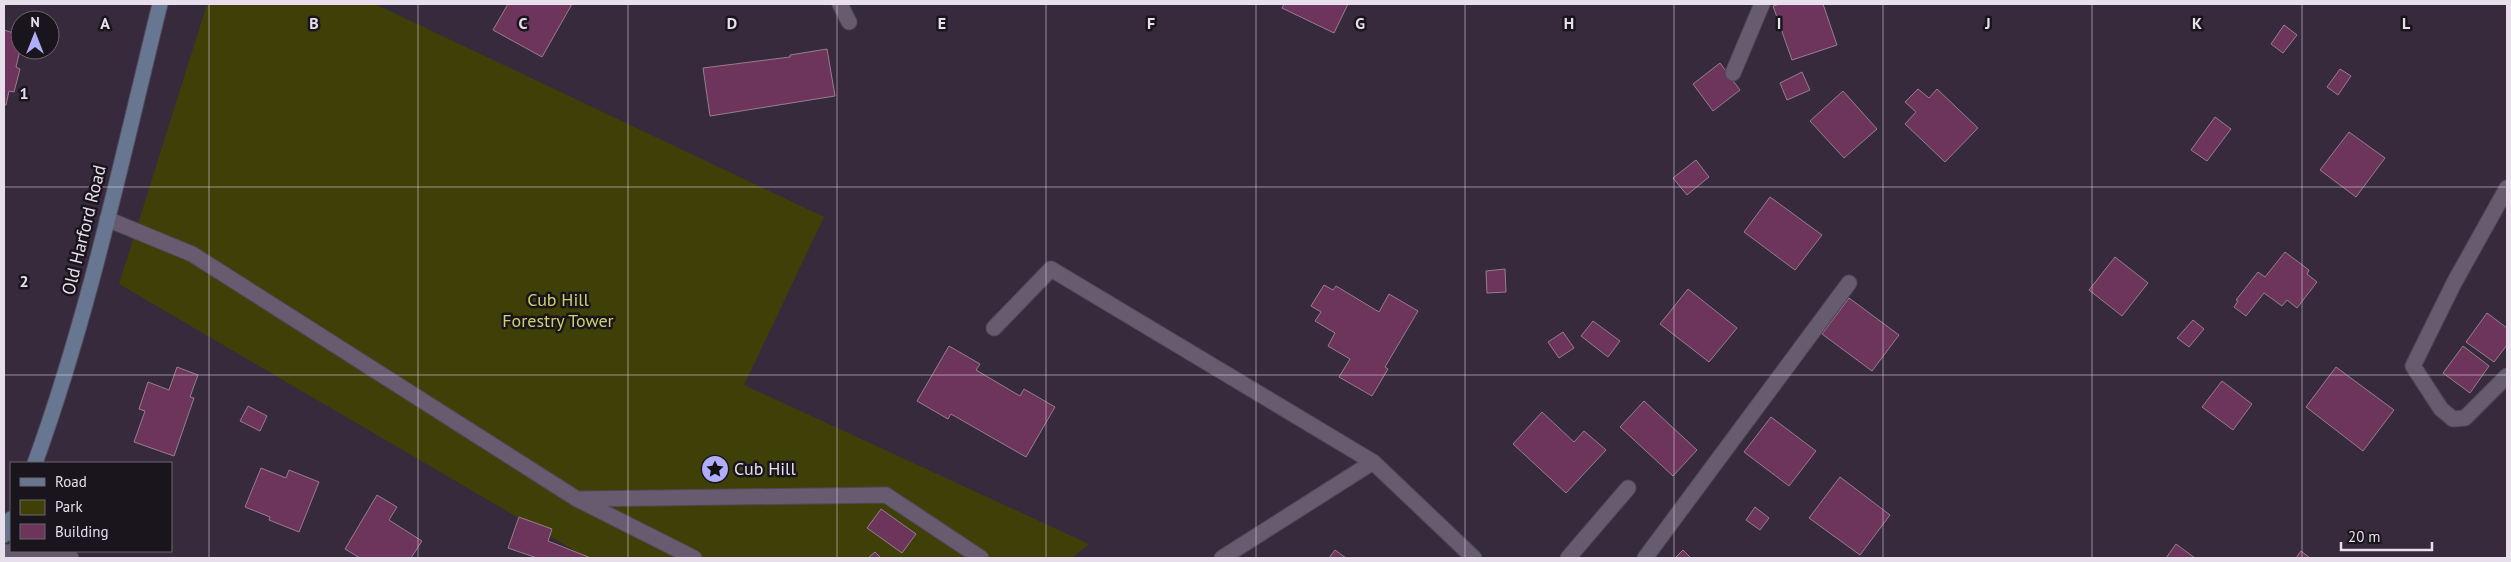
<svg xmlns="http://www.w3.org/2000/svg" width="2511" height="562" font-family="'PT Sans',sans-serif">
<style>
.green{fill:#3e4008}
.building{fill:#6d355b;stroke:#967e8d}
.lines{fill:none;stroke-linecap:round;stroke-linejoin:round}
.lane-casing{stroke:#524757;stroke-width:17}
.street-casing{stroke:#524757;stroke-width:17}
.secondary-casing{stroke:#524757;stroke-width:17}
.lane{stroke:#675b6f;stroke-width:15}
.street{stroke:#675b6f;stroke-width:15}
.secondary{stroke:#677691;stroke-width:15}
.grid{fill:none;stroke:#e7dfeb;stroke-width:1;stroke-opacity:0.55}
.labels{text-anchor:middle;stroke-width:5;stroke-linejoin:round;paint-order:stroke}
.street-label{font-size:18px;fill:#e7dfeb;stroke:#1a151d}
.park-label{font-size:18px;fill:#cbd26e;stroke:#1a151d}
.poi-label{font-size:18px;fill:#e7dfeb;stroke:#1a151d;text-anchor:start}
.grid-label{font-size:16px;text-anchor:middle;font-weight:bold;fill:#e7dfeb;stroke:#1a151d;stroke-width:5;stroke-linejoin:round;paint-order:stroke}
</style>
<rect width="100%" height="100%" fill="#362a3c"/>
<path class="green" d="M207,4H375L824,217L744,385L1089,544L1072,558H587L119,284Z"/>
<g class="building">
<path d="M508,4H572L542,57L493,30Z"/>
<path d="M1284,4H1348L1334,33L1282,8Z"/>
<path d="M1780,4H1823L1837,45L1792,60L1773,6Z"/>
<path d="M2284,25L2297,35L2283,53L2271,44Z"/>
<path d="M4,30L20,35V50L16,67L20,69L14,92L9,91L6,105H4Z"/>
<path d="M827,49L835,96L710,116L703,68L790,57V55Z"/>
<path d="M1720,63L1740,90L1713,111L1693,84Z"/>
<path d="M2340,69L2351,76L2338,95L2327,87Z"/>
<path d="M1802,72L1810,90L1787,100L1780,83Z"/>
<path d="M1918,89L1929,98L1937,89L1978,128L1945,162L1905,124L1916,112L1905,102Z"/>
<path d="M1843,91L1877,129L1844,158L1810,121Z"/>
<path d="M2215,117L2231,129L2207,161L2191,150Z"/>
<path d="M2349,132L2385,158L2356,197L2320,170Z"/>
<path d="M1696,160L1709,177L1687,195L1673,178Z"/>
<path d="M1770,197L1822,235L1795,270L1744,232Z"/>
<path d="M2285,252L2309,270L2307,274L2317,282L2297,308L2287,300L2282,306L2264,293L2246,316L2234,307L2238,301L2236,300L2258,272L2265,277Z"/>
<path d="M2115,257L2148,283L2122,316L2089,290Z"/>
<path d="M1505,269L1506,292L1487,293L1486,271Z"/>
<path d="M1324,285L1333,290L1336,286L1379,312L1389,294L1418,311L1385,367L1388,369L1372,396L1339,377L1350,359L1328,346L1335,333L1315,321L1321,312L1311,306Z"/>
<path d="M1688,289L1737,328L1709,362L1660,324Z"/>
<path d="M1849,298L1899,335L1872,371L1822,334Z"/>
<path d="M2487,313L2507,328V345L2494,362L2466,342Z"/>
<path d="M2193,320L2204,329L2189,347L2177,338Z"/>
<path d="M1593,321L1620,341L1608,357L1581,336Z"/>
<path d="M1563,332L1574,348L1559,358L1548,342Z"/>
<path d="M949,346L980,364L976,370L1020,396L1024,389L1055,407L1026,457L951,414L948,419L917,401Z"/>
<path d="M2463,346L2489,366L2470,393L2443,373Z"/>
<path d="M177,367L198,375L190,397L194,398L174,456L134,442L145,411L139,409L148,382L169,390Z"/>
<path d="M2336,367L2394,410L2363,451L2306,407Z"/>
<path d="M2222,381L2252,404L2233,430L2202,407Z"/>
<path d="M1644,401L1697,450L1673,476L1620,427Z"/>
<path d="M248,406L267,416L260,431L240,421Z"/>
<path d="M1542,412L1574,442L1584,431L1606,450L1566,493L1513,444Z"/>
<path d="M1771,417L1816,451L1789,486L1744,452Z"/>
<path d="M261,468L286,478L289,470L319,482L299,532L269,520L270,517L245,507Z"/>
<path d="M1840,477L1890,515L1860,555L1809,518Z"/>
<path d="M377,495L397,507L389,520L422,541L411,558H360L345,549Z"/>
<path d="M1755,507L1769,518L1760,530L1746,520Z"/>
<path d="M881,509L916,534L902,553L867,528Z"/>
<path d="M519,517L552,529L548,541L591,558H537L508,548Z"/>
<path d="M2176,544L2195,558H2166Z"/>
<path d="M1335,550L1346,558H1329Z"/>
<path d="M1683,550L1691,558H1675Z"/>
<path d="M2301,551L2310,558H2296Z"/>
<path d="M875,552L881,558H868Z"/>
</g>
<g class="lines">
<g class="lane-casing">
<g id="lane">
<path d="M840,4L849,22"/>
<path d="M1733,73L1762,4"/>
<path d="M2507,188L2454,283L2413,366L2441,409L2453,419L2465,418L2507,376"/>
<path d="M107,219L192,254L577,499L694,558"/>
<path d="M994,328L1051,269L1373,462L1222,558"/>
<path d="M581,499L886,495L981,558"/>
<path d="M1568,558L1628,488"/>
<path d="M1645,558L1849,283"/>
</g>
</g>
<g class="street-casing">
<g id="street">
<path d="M1373,462L1474,558"/>
<path d="M4,552L71,558"/>
</g>
</g>
<g class="secondary-casing">
<g id="secondary">
<path d="M35,463C89,314 122,158 160,4"/>
<path d="M4,535L11,519"/>
</g>
</g>
<use href="#lane" class="lane"/>
<use href="#street" class="street"/>
<use href="#secondary" class="secondary"/>
</g>
<path class="grid" d="M209,4V558M418,4V558M628,4V558M837,4V558M1046,4V558M1256,4V558M1465,4V558M1674,4V558M1883,4V558M2092,4V558M2302,4V558M4,187H2507M4,375H2507"/>
<defs>
<g id="sight-disc" transform="scale(1.4375)"><circle r="9.5" fill="#b0aefa" stroke="#1a151d"/><path d="M0-6L1.8-2.2L6-1.7L2.9 1.2L3.7 5.4L0 3.3L-3.7 5.4L-2.9 1.2L-6-1.7L-1.8-2.2Z" fill="#111"/></g>
</defs>
<g fill-rule="evenodd">
<use href="#sight-disc" x="715" y="469"/>
</g>
<g class="labels">
<g class="street-label">
<text transform="translate(84 230) rotate(-76)" y="6">Old Harford Road</text>
</g>
<g class="park-label">
<text x="558" y="306">Cub Hill<tspan x="558" dy="21">Forestry Tower</tspan></text>
</g>
<g class="poi-label">
<text x="734" y="475">Cub Hill</text>
</g>
</g>
<g class="grid-label">
<text x="105" y="29">A</text>
<text x="314" y="29">B</text>
<text x="523" y="29">C</text>
<text x="732" y="29">D</text>
<text x="942" y="29">E</text>
<text x="1151" y="29">F</text>
<text x="1360" y="29">G</text>
<text x="1569" y="29">H</text>
<text x="1779" y="29">I</text>
<text x="1988" y="29">J</text>
<text x="2197" y="29">K</text>
<text x="2406" y="29">L</text>
<text x="24" y="99">1</text>
<text x="24" y="287">2</text>
</g>
<rect width="2511" height="562" fill="none" stroke="#e7dfeb" stroke-width="10"/>
<rect x="10" y="462" width="162" height="90" fill="#1a151d" stroke="#6c666f"/>
<rect x="20" y="478" width="25" height="8" fill="#677691" stroke="#6c666f"/>
<text x="55" y="487" font-size="15" fill="#e7dfeb">Road</text>
<rect x="20" y="500" width="25" height="15" fill="#3e4008" stroke="#6c666f"/>
<text x="55" y="512" font-size="15" fill="#e7dfeb">Park</text>
<rect x="20" y="524" width="25" height="15" fill="#6d355b" stroke="#6c666f"/>
<text x="55" y="537" font-size="15" fill="#e7dfeb">Building</text>
<g transform="translate(35 35)"><circle r="24" fill="#1a151d" stroke="#6c666f"/>
<path d="M0-4L9 19L0 12L-9 19Z" fill="#b0aefa"/>
<text y="-8" font-size="14" font-weight="bold" text-anchor="middle" fill="#e7dfeb">N</text>
</g>
<path d="M2341 542v8h91v-8" fill="none" stroke="#e7dfeb" stroke-width="2.5"/>
<text x="2348" y="542" font-size="15" fill="#e7dfeb" stroke="#1a151d" stroke-width="4" paint-order="stroke">20 m</text>
</svg>
